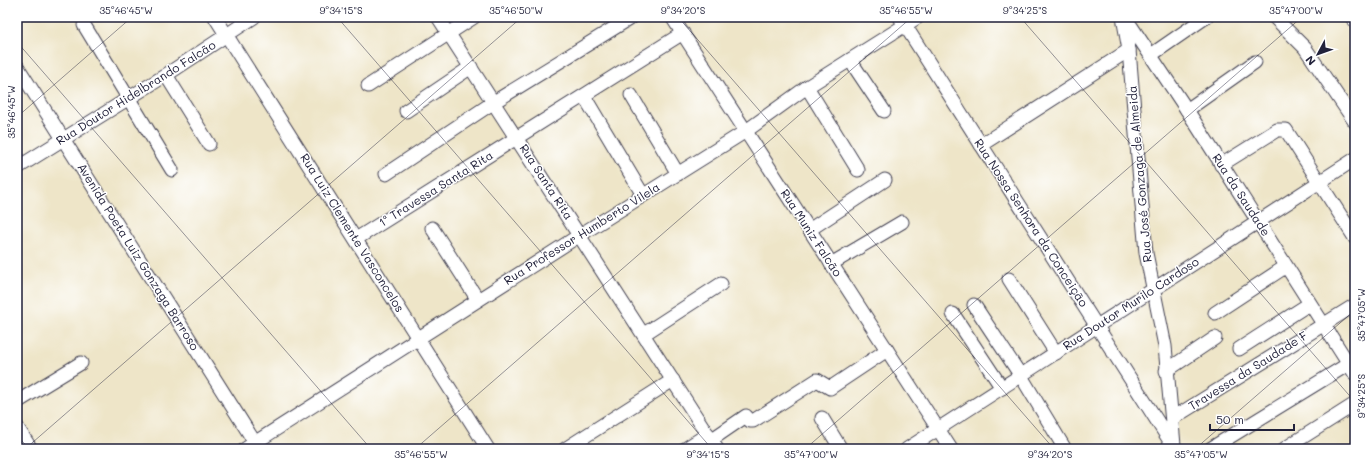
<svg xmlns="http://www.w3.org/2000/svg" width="1372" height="466" font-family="Mali,sans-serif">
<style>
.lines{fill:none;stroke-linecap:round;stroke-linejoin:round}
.minor-casing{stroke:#413f50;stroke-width:15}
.minor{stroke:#fff;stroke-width:13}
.ticks{fill:none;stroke:#22223b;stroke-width:1;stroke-opacity:0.45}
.labels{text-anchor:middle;stroke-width:3;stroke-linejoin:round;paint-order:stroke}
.street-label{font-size:12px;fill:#22223b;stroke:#fff}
.neatline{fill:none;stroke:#22223b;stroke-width:1.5}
.ticks-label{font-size:10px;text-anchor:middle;fill:#22223b}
</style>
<rect width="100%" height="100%" fill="#fff"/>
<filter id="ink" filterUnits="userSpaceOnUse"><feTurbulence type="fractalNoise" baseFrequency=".025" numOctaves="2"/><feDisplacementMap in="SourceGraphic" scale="8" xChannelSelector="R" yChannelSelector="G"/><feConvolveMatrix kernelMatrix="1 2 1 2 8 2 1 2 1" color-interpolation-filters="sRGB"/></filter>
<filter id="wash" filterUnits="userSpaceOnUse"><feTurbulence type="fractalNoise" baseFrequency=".012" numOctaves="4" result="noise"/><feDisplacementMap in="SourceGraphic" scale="16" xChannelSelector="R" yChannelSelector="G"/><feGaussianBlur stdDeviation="0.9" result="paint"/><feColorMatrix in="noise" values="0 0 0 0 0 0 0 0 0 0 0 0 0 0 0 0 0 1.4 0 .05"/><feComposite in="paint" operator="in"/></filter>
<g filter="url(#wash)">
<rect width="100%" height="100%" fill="#eee5c8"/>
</g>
<g filter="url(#ink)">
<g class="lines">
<g class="minor-casing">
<g id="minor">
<path d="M215,17L488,449"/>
<path d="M438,17L717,449"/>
<path d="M672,17L951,449"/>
<path d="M1123,17L1129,50L1146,253L1165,346L1174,445"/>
<path d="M1125,17L1187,110L1355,374"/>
<path d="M1274,17L1305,48L1355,122"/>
<path d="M1353,17L1355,21"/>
<path d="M901,19L1175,449"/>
<path d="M84,25L172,170"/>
<path d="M1151,55L1206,17"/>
<path d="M850,60L884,111"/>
<path d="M17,66L259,449"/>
<path d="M166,75L209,144"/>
<path d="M368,86L474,17"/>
<path d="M807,87L858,170"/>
<path d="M631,95L678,174"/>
<path d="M584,96L643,195"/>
<path d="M1187,110L1255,62"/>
<path d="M406,111L471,67"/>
<path d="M981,145L1129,50"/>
<path d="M1221,165L1277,130H1286L1355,238"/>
<path d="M17,168L166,75L254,17"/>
<path d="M386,174L494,102L632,17"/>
<path d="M432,228L478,300"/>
<path d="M809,230L885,180"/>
<path d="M356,239L683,33"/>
<path d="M831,264L902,222"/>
<path d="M1009,279L1056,353"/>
<path d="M974,305L1021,376L1065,449"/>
<path d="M1215,313L1285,267"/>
<path d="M953,314L1002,388"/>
<path d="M644,334L721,284"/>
<path d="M1239,349L1309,304"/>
<path d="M1166,371L1215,338"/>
<path d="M17,402L81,363"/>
<path d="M822,418L841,449"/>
<path d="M1173,418L1355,305"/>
<path d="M17,427L31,449"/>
<path d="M711,440L746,416L750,421H753L817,380L830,388L887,350"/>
<path d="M245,449L580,235L746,131L807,87L918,17"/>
<path d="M565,449L673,380"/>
<path d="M685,449L708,434"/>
<path d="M907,449L1355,159"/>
<path d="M1210,449L1355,360"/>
<path d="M1284,449L1355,404"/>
</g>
</g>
<use href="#minor" class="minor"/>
</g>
</g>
<path class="ticks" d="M337,17L712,449M678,17L1054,449M1020,17L1355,402M17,42L371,449M17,117L132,17M17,435L29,449M25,449L522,17M415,449L912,17M805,449L1302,17M1195,449L1355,310"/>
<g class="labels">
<g class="street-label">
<text transform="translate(136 93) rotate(-32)" y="4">Rua Doutor Hidelbrando Falcão</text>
<text transform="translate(1140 174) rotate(-95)" y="4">Rua José Gonzaga de Almeida</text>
<text transform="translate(546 182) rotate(57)" y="4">Rua Santa Rita</text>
<text transform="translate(436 189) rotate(-32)" y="4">1ª Travessa Santa Rita</text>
<text transform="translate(1241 195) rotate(57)" y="4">Rua da Saudade</text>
<text transform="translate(1031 223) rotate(57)" y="4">Rua Nossa Senhora da Conceição</text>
<text transform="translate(352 233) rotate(58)" y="4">Rua Luiz Clemente Vasconcelos</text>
<text transform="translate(811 233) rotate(57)" y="4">Rua Muniz Falcão</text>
<text transform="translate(582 234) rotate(-32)" y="4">Rua Professor Humberto Vilela</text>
<text transform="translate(138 257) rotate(58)" y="4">Avenida Poeta Luiz Gonzaga Barroso</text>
<text transform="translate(1131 304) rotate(-33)" y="4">Rua Doutor Murilo Cardoso</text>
<text transform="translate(1248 371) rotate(-32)" y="4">Travessa da Saudade F</text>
</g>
</g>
<rect width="1372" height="466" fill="none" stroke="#fff" stroke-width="44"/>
<g transform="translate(1318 54) rotate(229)" stroke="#ffffff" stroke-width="3" paint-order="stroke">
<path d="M0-3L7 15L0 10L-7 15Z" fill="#22223b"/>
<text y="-6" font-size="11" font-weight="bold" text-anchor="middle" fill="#22223b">N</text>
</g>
<path d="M1210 424v6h84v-6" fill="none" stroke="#22223b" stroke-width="2"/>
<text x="1216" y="424" font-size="12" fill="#22223b" stroke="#ffffff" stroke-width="3" paint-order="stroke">50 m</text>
<rect x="22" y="22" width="1328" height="422" class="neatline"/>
<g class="ticks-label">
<text x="126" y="14">35°46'45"W</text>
<text x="341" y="14">9°34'15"S</text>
<text x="516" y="14">35°46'50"W</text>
<text x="683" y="14">9°34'20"S</text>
<text x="906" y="14">35°46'55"W</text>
<text x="1025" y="14">9°34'25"S</text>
<text x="1296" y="14">35°47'00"W</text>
<text transform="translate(11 112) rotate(-90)" y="4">35°46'45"W</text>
<text transform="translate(1361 315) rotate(-90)" y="4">35°47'05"W</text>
<text transform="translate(1361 396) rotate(-90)" y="4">9°34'25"S</text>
<text x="421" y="458">35°46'55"W</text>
<text x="708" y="458">9°34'15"S</text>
<text x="811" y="458">35°47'00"W</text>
<text x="1050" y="458">9°34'20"S</text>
<text x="1201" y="458">35°47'05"W</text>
</g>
</svg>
